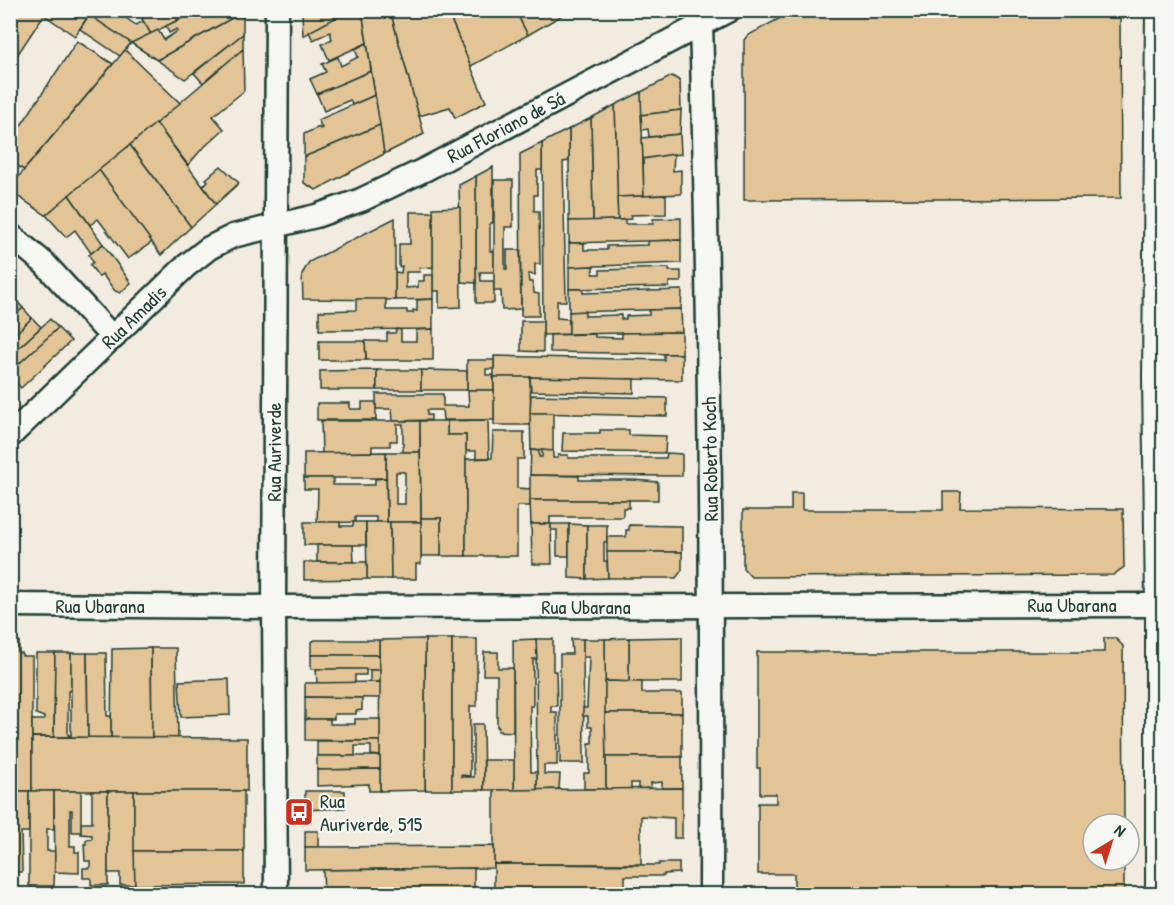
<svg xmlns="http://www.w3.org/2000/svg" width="1174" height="905" font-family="'Patrick Hand',sans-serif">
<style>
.building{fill:#e3c496;stroke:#1f3d34;stroke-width:1.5;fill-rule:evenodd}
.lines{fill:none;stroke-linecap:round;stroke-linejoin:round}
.street-casing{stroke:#1f3d34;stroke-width:27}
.secondary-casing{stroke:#1f3d34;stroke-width:36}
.street{stroke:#f6f6f2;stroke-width:22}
.secondary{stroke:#f6f6f2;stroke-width:32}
.labels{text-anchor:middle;stroke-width:4.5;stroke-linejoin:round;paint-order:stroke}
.street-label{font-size:20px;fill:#1f3d34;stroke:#f6f6f2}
.poi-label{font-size:20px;fill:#1f3d34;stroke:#f6f6f2;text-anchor:start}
</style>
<rect width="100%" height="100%" fill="#f2ece0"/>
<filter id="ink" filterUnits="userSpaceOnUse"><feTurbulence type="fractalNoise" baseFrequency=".0167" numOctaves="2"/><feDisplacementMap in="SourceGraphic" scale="12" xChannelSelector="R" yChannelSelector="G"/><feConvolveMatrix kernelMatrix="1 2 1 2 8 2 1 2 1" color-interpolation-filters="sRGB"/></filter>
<g filter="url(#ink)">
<g class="building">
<path d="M10,10H47L10,66Z"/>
<path d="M47,10H92L75,36L44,15Z"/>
<path d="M92,10H114L136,25L144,21L151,34L131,43L89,15Z"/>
<path d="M153,10H173L178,20L151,34L142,19Z"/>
<path d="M173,10H198L178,20Z"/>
<path d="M207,10H243V12L157,60L131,43L158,30L164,40L178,31L177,29L169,33L166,26L193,13L195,17Z"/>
<path d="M302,10H350L303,36Z"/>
<path d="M350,10H362L367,43L329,60L322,44L332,39L330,32L313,40L309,32Z"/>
<path d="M362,10H390L424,134L384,154Z"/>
<path d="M390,10H447L486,102L455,118L450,107L419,116Z"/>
<path d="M447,10H515L528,35L471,66Z"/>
<path d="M515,10H571L528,35Z"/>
<path d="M795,10H1120L1121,198L744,200V40L747,36Z"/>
<path d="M243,12V34L185,79L157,60Z"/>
<path d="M89,15L131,43L120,56L80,29Z"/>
<path d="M243,34V49L203,83L194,73Z"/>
<path d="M77,41L113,64L24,170L10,161V142Z"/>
<path d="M367,43L371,71L317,94L310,79L326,72L322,64L338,57L341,66L358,57L355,49Z"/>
<path d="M243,49L244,91L213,116L224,129L201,150L188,165L156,123Z"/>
<path d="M125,50L180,103L46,215L10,191V187Z"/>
<path d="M371,71L375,95L352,105L350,100L324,111L317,94Z"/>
<path d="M672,76L680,81L681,110L641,115V92Z"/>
<path d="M641,92L644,196L617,197L615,105Z"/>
<path d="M375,95L380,125L304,157V134L319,127L320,129L322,128L318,120Z"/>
<path d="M615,105L618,220L593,221L591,118Z"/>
<path d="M681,110L680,134L649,137L648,129L642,130L641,115Z"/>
<path d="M10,115L20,121L10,137Z"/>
<path d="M591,118L593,221H569V129Z"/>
<path d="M156,123L216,204L191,227L130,145Z"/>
<path d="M380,125L384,154L316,190L304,183V157Z"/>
<path d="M569,129V161L563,162L566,301H557V318L569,319V334L543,335L542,143Z"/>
<path d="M680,134L681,154L643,159L642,138Z"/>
<path d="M542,143V170H537V195H534V211H539L540,264H535V275L528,274L529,282H533L534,293L539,294V316H521L520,154Z"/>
<path d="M130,145L191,227L161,255L99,170Z"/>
<path d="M674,154L673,171L681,170V194L644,196L643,159Z"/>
<path d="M221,166L239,183L216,204L203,186L208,181L206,179Z"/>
<path d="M493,167V223H490V251H494V272H480L481,281H494V303H476V176Z"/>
<path d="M99,170L152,242L128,259L98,219L90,225L69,195Z"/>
<path d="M476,176V283L461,282L459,185Z"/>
<path d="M494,180H513V227H505V269H507V250H520L521,309L502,310L501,291H494Z"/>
<path d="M69,195L103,244L91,253L75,230L66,237L46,215Z"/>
<path d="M666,195V214L631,215L632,219L618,220L617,197Z"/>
<path d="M460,207L461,307L439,308V291H433V208Z"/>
<path d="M410,212H433V267L419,268L420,272H406V288L418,287V281H424V275H433V299L395,300V272L401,273L402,266L399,267V244H410Z"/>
<path d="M395,218V300L303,299L302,274L309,262Z"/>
<path d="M681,218V240L569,243V221L620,220H625V224H653V219Z"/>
<path d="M681,240V263L569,267V243H584V250H607V246L648,245V241Z"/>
<path d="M103,244L131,283L120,293L115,291L102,274L99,277L90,265L93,262L89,255Z"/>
<path d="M593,266V274H600V270L669,268V271H681V282H669V287L569,289V267Z"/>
<path d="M569,289H583V293L682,290L681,309L569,312Z"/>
<path d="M14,298L23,308L10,320V302Z"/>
<path d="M356,299H386V310H407V313H413V310L417,311V300L433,299V329L319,330V311L356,310Z"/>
<path d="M23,308L32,318L10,339V320Z"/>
<path d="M681,309L682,332L569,334V312L585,311V316L621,315V319H626V316L649,315V310Z"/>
<path d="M32,318L41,327L10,356V339Z"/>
<path d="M50,319L58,328L10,372V356Z"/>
<path d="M521,321H543V352L521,351Z"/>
<path d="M58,328L71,341L21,388L10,376V372Z"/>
<path d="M397,329L401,330V341H416V330L433,329V360H366L365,341H387V333H395Z"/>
<path d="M682,332V354L550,352V335L595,334V337L622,338V333Z"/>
<path d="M319,341H365L366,360H319Z"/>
<path d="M664,354H682V380L494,377V356L664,360Z"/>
<path d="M467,360H494V369H486V375H493L494,390H467Z"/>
<path d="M377,370V390H320V371Z"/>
<rect x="377" y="370" width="44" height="20"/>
<path d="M421,370L467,371V390H421Z"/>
<path d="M494,377H530L531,425H494Z"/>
<path d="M530,377L634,379V393L531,391Z"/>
<path d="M468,390H494V420H443L442,410H427V415H431V420L393,421L392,409H376V394H443V406H469Z"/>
<path d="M531,395L667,398V416L530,413Z"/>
<path d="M362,402H376V420H317V403H350V409H362Z"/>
<path d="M530,413H553V451L531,450Z"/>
<path d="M488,420L489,458H476V451H466V435H447V421Z"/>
<path d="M321,421H420V452H403V424H397V441H390V446H372V452L322,453Z"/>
<path d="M420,421H447V435H466V556H441V518H421Z"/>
<path d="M600,430H629V435L666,436L665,453L562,451L563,433H600Z"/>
<path d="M493,432H524V459H517V488L531,489L530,506H517V556H466V459L492,458Z"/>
<path d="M531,450L539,451V457H542V450L553,451V458H558V455H568V458H666L667,453L682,454V476L530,475Z"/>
<path d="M386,452H420L421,522H387ZM396,472H405V504H396Z"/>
<path d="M386,452V478H304V453Z"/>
<path d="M530,475L579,476V480H634L658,482V500H530Z"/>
<path d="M304,478H333V485H375V479L386,478L387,522H376V517H355V522L317,523L318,489H304Z"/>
<path d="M943,492H961L960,508L1123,509L1124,567L1113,575L751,577L743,568V510H791V493H802V510H943Z"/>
<path d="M530,500H629V508H623V517H550V524H531Z"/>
<rect x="421" y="518" width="20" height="38"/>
<path d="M304,522H340V526H353V522H366V545H304Z"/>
<path d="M366,522H390L391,579H367Z"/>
<path d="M390,522H421V564H416V579H391Z"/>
<path d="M531,524H551L552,564H532Z"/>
<path d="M551,524H569V556H557V530H551Z"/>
<path d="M569,524L587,525V579L569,578Z"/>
<path d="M587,525H607V542H604V561H607L608,578L587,579Z"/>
<path d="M629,525L682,526V552H607V537H626V530H629Z"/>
<path d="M317,545H353L354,562H317Z"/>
<path d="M607,552H682V570L676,578H608Z"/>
<path d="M304,562H367V579L304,580Z"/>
<path d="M682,637V682H629V638Z"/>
<path d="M629,638V682L605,681V639Z"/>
<path d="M1104,638H1115L1123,646L1124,824H1093V860H1124V894H794V874H758V803H776V794H760V768H757V652H1104Z"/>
<rect x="425" y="639" width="27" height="151"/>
<path d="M425,639V790L380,791L379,640Z"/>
<path d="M452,639H477V706H470V776L461,775V777H474V770L473,769V724H483L484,790H452Z"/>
<path d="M536,639H553V671H556L557,706H551V712H557V765H544V774H560L559,789L537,790Z"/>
<path d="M536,639L537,659H533V706H530L531,772H537V790H514L513,640Z"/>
<path d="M571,639H583L584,763H560V654H572Z"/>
<path d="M583,639H605L606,789H584V773H589V743H592V727H588V716H583V708H587L589,657H583Z"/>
<path d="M315,640H379V655H311V642Z"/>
<path d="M10,641H19V653H22V656H32V791H10Z"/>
<path d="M151,648L152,738H111L112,649Z"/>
<path d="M151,648H176L178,738H152Z"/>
<path d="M484,652H498V668H513V732L498,731L499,727H497V675H483Z"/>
<path d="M36,653H55L54,737H32V720H44V717L36,714Z"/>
<path d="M55,653H71V691H68V735H71V737H54Z"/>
<path d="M71,653H87L88,738L71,737Z"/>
<path d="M87,653H106L107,716H111V738H88Z"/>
<path d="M311,655H379L380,670L311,669Z"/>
<path d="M316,669H366V675H355V683H317Z"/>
<path d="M370,670H380V682L370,683Z"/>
<path d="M229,679L230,715L181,717L179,681Z"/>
<path d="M605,681L642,682V693H682V713H605Z"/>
<path d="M380,682V698L305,697V683Z"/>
<path d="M305,697L362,698V710L356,711V714H334V719H305Z"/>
<path d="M605,713H682V757H606Z"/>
<path d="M305,719H330V724H355V719H380V741L305,740Z"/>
<path d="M32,737L247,738V791H32Z"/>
<path d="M317,741H380V756L371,755V746H355V756H317Z"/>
<path d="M317,756H380V769L317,770Z"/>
<path d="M606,757H682V788H662V782L651,783V788L638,789V783H631V789H606Z"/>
<rect x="484" y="760" width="30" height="30"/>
<path d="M380,769V791H369V784L317,786V770Z"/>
<path d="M682,788V838H674V818L641,816V864H494V790Z"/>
<path d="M10,791H29V832H21L22,872H13V886H10Z"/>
<path d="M29,791H54V829H47V851H55L54,886H29Z"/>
<path d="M54,791H81V832H72V810H70V846H75V852H79V873L55,872Z"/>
<path d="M92,791H108V885H91V878H83V868H90V861H85L84,844H86V840L92,839V835L81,834V823H92Z"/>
<path d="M108,791H134L135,885H120V873H108Z"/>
<rect x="134" y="791" width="110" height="60"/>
<path d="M305,791H345V808L305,810Z"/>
<path d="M305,831H318V848L305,847Z"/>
<path d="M494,846V868L305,870V847Z"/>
<path d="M134,851H244V884L135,885Z"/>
<path d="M659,863H679V873L664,874V876H625V894H494V864L659,865Z"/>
<path d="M474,868V894H324L323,870Z"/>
</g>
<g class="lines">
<g class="street-casing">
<g id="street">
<path d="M701,25C710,314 712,604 711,894"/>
<path d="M10,235L44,263L113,338"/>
<path d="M10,436L186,266L209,248L233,236L316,216L361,200L426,169L729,10"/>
<path d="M10,605L274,607L1162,605"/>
<path d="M276,894L274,607L277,10"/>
</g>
</g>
<g class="secondary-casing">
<path id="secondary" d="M1162,894V605L1159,378L1162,10"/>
</g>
<use href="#street" class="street"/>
<use href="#secondary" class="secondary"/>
</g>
</g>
<defs>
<g id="bus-square" transform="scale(1.5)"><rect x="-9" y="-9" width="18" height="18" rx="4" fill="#c8321e" stroke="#f6f6f2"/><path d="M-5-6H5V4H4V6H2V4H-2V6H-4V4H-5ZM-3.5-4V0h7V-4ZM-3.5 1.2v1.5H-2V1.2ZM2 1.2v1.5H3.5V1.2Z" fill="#fff"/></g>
</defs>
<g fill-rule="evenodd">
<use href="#bus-square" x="299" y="812"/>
</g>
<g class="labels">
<g class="street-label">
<text transform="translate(506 127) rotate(-28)" y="7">Rua Floriano de Sá</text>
<text transform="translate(134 317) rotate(-44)" y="7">Rua Amadis</text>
<text transform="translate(274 452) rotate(-90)" y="7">Rua Auriverde</text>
<text transform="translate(710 459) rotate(-91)" y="7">Rua Roberto Koch</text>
<text x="1072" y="612">Rua Ubarana</text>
<text x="100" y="613">Rua Ubarana</text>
<text x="586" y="614">Rua Ubarana</text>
</g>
<g class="poi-label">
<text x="320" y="808">Rua<tspan x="320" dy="23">Auriverde, 515</tspan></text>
</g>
</g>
<rect width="1174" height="905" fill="none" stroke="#f6f6f2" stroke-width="36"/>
<rect x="18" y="18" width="1138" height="869" fill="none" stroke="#1f3d34" stroke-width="2" filter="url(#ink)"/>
<g transform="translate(1111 842) rotate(38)"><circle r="28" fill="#f6f6f2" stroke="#a0aca6" stroke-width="1.5"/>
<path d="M0-4.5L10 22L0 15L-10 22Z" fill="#c8321e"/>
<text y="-9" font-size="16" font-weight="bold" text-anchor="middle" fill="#1f3d34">N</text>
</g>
</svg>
